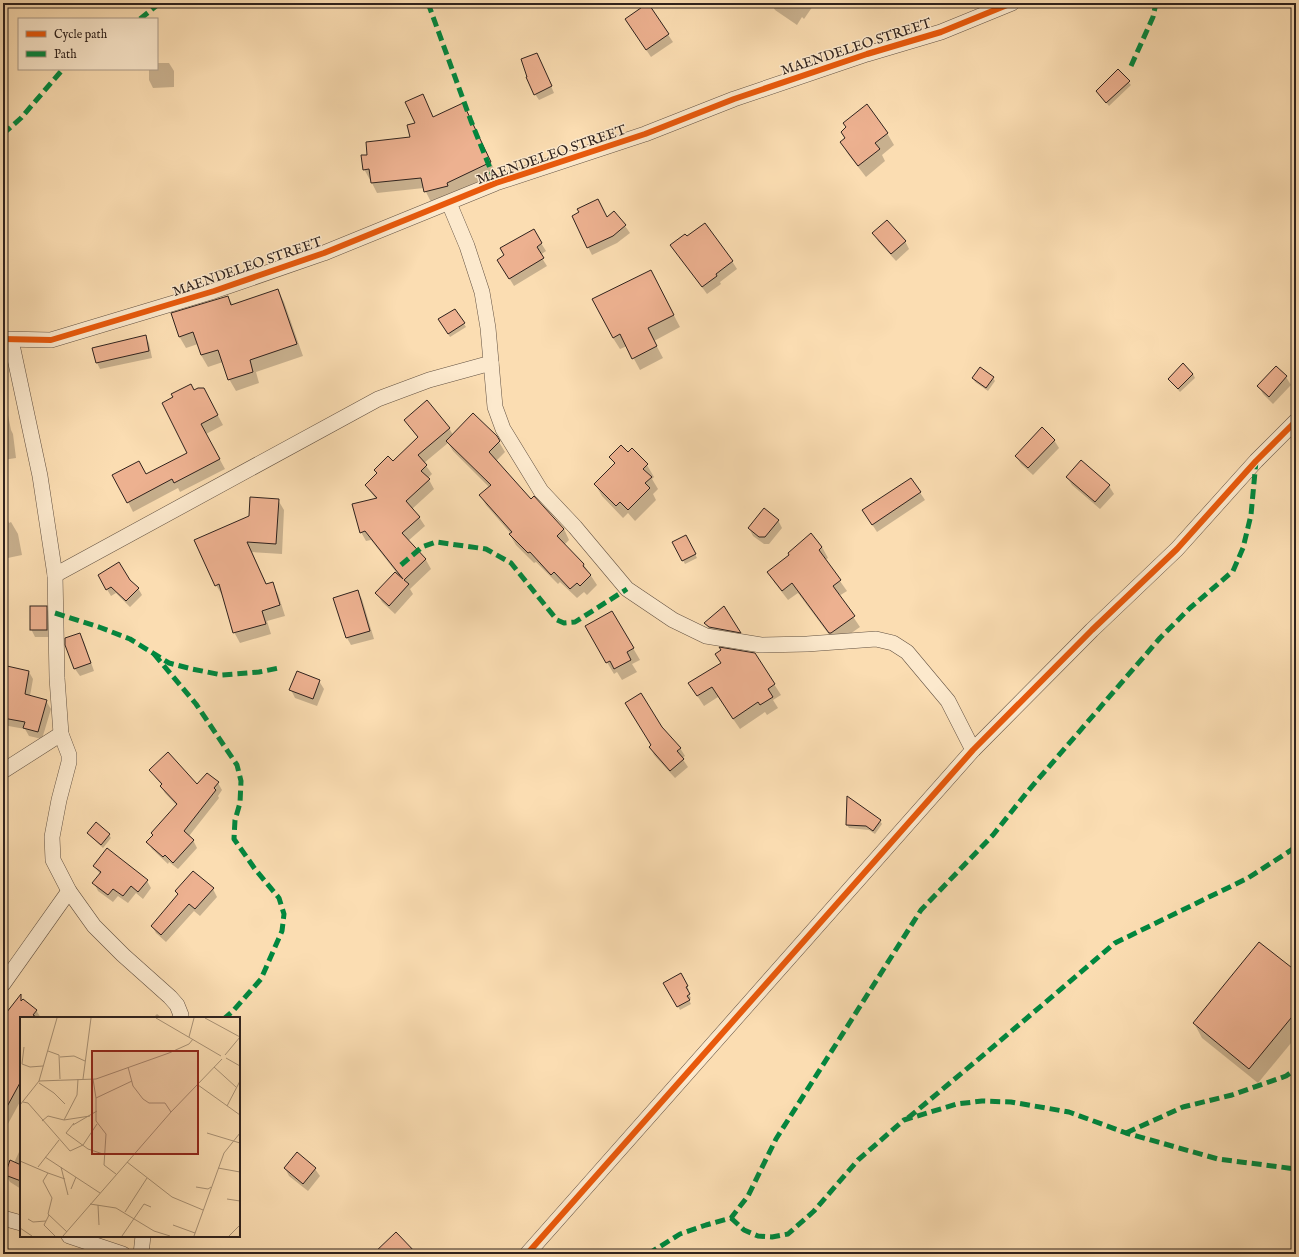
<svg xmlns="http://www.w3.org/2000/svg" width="1299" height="1257" font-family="'IM FELL English',serif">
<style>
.shadow{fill:#0003}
.building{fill:#edb190;stroke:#2f221d}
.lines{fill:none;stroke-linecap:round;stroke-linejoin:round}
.minor-casing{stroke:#625142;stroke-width:16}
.minor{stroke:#fce9cd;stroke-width:15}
.quiet{stroke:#00873e;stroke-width:5;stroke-dasharray:10 5;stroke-linecap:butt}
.cycleway-casing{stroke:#fce9cd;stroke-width:8}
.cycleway{stroke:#e8590c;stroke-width:6}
.labels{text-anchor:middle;stroke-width:3;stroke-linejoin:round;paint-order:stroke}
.street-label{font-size:14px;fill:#2f221d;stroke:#fce9cd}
.inset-road{fill:none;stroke:#a99276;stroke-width:1}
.view{fill:#8f2418;fill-opacity:0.15;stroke:#8f2418;stroke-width:2}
.inset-edge{fill:none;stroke:#2f221d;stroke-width:2}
</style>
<rect width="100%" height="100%" fill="#fbddb2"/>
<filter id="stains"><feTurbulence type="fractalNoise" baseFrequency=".005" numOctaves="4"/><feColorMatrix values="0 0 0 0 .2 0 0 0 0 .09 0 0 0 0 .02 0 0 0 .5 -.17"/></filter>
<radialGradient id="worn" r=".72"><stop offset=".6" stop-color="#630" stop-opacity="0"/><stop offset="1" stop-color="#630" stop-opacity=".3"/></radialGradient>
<g class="shadow">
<path d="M771,3H815L804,19L802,17L797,25L775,10Z"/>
<path d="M648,5L673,42L651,57L626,20Z"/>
<path d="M540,61L554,93L539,100L535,94Z"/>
<path d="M157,63H169L174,71V87L153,88L149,80V69H157Z"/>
<path d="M1118,71L1131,85L1109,106L1100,95Z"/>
<path d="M422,95L434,118L468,115L496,173L452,194L431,202L424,188L377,193L372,183L371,179L370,180L364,169L368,156L411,138L416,124Z"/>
<path d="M887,133L894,145L882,155L885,161L866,177L848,154L841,142Z"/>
<path d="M614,212L625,226L630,233L617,243L592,255L588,247L607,218Z"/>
<path d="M533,230L546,251L540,255L547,266L514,286L498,260Z"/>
<path d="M874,233L905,241L909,249L896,261L878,241Z"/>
<path d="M672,246L732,261L737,269L720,282L721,284L707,294Z"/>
<path d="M657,283L680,327L654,341L663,358L640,370L627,346L620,349L613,338Z"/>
<path d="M278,290L284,302L303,356L256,372L259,383L236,391L229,379L223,362L208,367L201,355L198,344L186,348L179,336L228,297L233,305Z"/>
<path d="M455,310L466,327L450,337L440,320Z"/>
<path d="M145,336L149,343L152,358L100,369L97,363L93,349Z"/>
<path d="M1276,368L1286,377L1291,385L1273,404L1263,394L1259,387Z"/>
<path d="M1193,374L1195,378L1180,392L1169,379Z"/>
<path d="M973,378H993L995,381L988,391L975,382Z"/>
<path d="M194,391L209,399L223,425L206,434L225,469L180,492L178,488L133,512L128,502L146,475L189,453L174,398Z"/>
<path d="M3,406L8,415L11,430L13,434L16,458L3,460Z"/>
<path d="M405,420L449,428L453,435L496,437L505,452L496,461L531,500L564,529L569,540L564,545L584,565L597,585L587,595L584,592L577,598L560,582L558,584L536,562L534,563L516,545L510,535L511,534L486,505L480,495L489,487L453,451L448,443L424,463L432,474L428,478L434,489L412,509L419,517L425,526L408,541L426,560L431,569L410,589L413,594L395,614L382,602L377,593L396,572L371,540L366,541L361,532L376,499L366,486L418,438Z"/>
<path d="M1054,440L1059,448L1033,475L1021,464L1016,456Z"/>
<path d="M632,450L647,465L654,477L652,479L658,489L653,494L656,500L635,521L628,513L623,518L602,496L595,484L615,465L611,457L628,453Z"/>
<path d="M1081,461L1109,486L1114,494L1100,509L1072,485L1067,477Z"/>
<path d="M911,479L925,500L877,532L868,518Z"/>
<path d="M278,500L284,510L282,554L252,552L267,585L272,584L278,594L285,616L267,621L271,634L240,643L234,632L223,595H222L216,585L250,516Z"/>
<path d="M3,510L9,523L11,522L18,534L22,555L3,559Z"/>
<path d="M778,520L782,528L769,544H764L753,536L749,528Z"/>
<path d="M686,536L697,558L685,564L673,543Z"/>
<path d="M822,547L828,558L825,560L847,591L839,596L860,627L837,643L836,644L798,593L788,600L774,582L768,572Z"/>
<path d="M99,576L129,580L138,588L142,595L130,607L116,593L111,596Z"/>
<path d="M358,592L362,599L374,639L351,645L347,638Z"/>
<path d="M46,607L50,615L51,637H35L31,629Z"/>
<path d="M724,607L744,640L710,630L705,623Z"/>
<path d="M612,612L640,660L632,664L637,672L622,680L617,672L614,674L586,627Z"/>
<path d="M79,634L84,642L94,671L80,676L75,669L66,645Z"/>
<path d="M722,650L755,654L781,695L773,700L778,708L767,715L765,712L740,729L718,697L704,706L696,694L722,664Z"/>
<path d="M29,672L33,679L30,696L46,701L51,709L42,739L29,736L25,729L3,725V693Z"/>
<path d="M319,681L324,689L317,706L295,698L291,690Z"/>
<path d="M661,728L680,748L685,756L682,758L688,767L675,778L654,755L650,747Z"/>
<path d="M151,770L197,786L218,783L222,790L218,796L219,798L189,836L193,840L197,848L178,869L169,862L168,864L152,849L148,842L177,806L165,793L161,786L162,785L155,777Z"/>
<path d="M880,821L882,824L875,834L869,830L849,828L847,825Z"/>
<path d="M88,833L109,835L111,838L103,848L90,836Z"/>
<path d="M94,866L147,881L151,888L143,899L136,893L128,903L118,896L113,902L98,891L94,883L100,874Z"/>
<path d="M213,889L217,897L200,916L194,911L166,942L156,933L152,926L179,896L176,891Z"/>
<path d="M1296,973V1037L1258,1083L1202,1038L1194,1023Z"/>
<path d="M681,975L689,990L687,991L691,998L689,1000L691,1004L680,1010L665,983Z"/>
<path d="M36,1010L41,1018H21V1100L3,1133V1019Z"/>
<path d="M157,1014L162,1018H153Z"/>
<path d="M19,1152L21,1153V1189L10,1182L6,1175L14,1163Z"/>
<path d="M285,1168L315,1169L320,1176L308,1191L289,1176Z"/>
</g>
<g class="building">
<path d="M648,3L669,34L646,50L625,19Z"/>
<path d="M537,53L552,86L534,95L526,77H527L521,59Z"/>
<path d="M1118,69L1130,81L1106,103L1096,91Z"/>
<path d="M423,94L433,117L463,103L491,162L447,183L448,186L424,192L421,178L371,183L369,169L363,170L361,155H367L366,142L410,137L407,125L415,123L405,102Z"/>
<path d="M867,104L888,133L875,143L880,149L858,166L840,142L845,138L841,132L846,127L843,123Z"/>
<path d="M598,199L607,217L614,211L626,225L613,236L587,248L572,216L579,212L577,209Z"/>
<path d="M887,220L906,241L891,254L872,233Z"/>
<path d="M705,223L733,261L716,274L717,276L702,287L670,245L685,234L687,236Z"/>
<path d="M534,229L542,243L537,247L544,258L509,279L497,260L504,255L500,248Z"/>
<path d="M651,270L674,315L648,328L657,346L632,359L620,334L613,338L592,299Z"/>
<path d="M278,289L297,344L250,360L253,372L228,380L218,350L201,355L193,332L179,337L171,313L228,296L231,305Z"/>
<path d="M455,309L465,323L448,334L438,319Z"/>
<path d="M146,335L149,351L96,363L92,348Z"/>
<path d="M1183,363L1193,374L1178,389L1168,379Z"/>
<path d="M1276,366L1287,376L1269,397L1257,386Z"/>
<path d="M980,367L994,377L986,388L972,378Z"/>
<path d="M191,384L194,390L198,388H204L218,415L201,424L220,459L174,483L172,479L127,503L112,475L139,461L146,474L187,453L162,403L173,397L171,394Z"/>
<path d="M427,400L450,428L418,455L427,465L421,471L430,479L406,501L420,517L402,533L426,559L404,580L409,584L389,606L375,593L395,572L403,579L365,531L360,533L352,504L377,498L365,485L377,473L374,470L388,456L393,461L418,437L404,420Z"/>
<path d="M473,413L497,436L500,441L489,452L531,499L534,496L564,529L557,536L584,564L583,566L591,575L580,586L577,583L570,589L554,572L551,575L530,552L528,553L509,534L512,532L479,495L491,485L446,441Z"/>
<path d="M1042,427L1055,440L1028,468L1015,456Z"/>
<path d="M621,445L628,452L632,448L648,464L643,469L652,477L645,483L650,488L628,510L620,502L616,506L594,484L615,463L609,457Z"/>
<path d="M1081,460L1110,485L1095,502L1066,477Z"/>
<path d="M911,478L921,492L872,525L862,510Z"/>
<path d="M250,497L279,499L276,544L247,542L266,584L273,582L280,605L262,611L266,624L233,633L219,584L215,586L194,540L249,516Z"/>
<path d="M764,508L779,520L765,537H759L748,528Z"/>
<path d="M811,533L822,547L819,550L841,580L833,586L855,616L831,633H829L792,583L782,591L767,572L789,555L788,553Z"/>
<path d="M686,535L696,554L682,561L672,542Z"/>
<path d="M119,562L130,580L139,588L126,601L111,587L106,590L98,575Z"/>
<path d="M358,590L370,631L346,638L333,598Z"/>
<rect x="30" y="606" width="17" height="24"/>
<path d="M724,606L741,633L709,627L704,623Z"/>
<path d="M612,611L634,648L627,652L631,660L614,669L610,661L606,663L585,626Z"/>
<path d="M80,633L91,663L74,669L65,645V638Z"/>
<path d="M719,647L755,653L775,684L768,689L773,697L760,705L758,702L733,719L712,687L697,696L688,683L721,663L715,654L721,650Z"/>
<path d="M7,666L29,671L25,694L47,700L38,732L23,728L25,722L3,718V687Z"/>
<path d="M297,671L320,680L313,699L289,690Z"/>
<path d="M641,693L662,727L681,748L677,751L684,759L670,771L649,747L651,745L625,703Z"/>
<path d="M168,752L197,784L207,773L219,782L214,788L216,790L184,831L194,840L173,863L165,855L163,857L146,842L153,835L151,833L177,804L160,786L162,784L149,770Z"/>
<path d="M847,796L881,820L873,831L866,826L846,825Z"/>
<path d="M96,822L110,834L101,845L87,833Z"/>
<path d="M107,848L148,880L138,892L131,886L123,896L113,889L108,895L92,883L101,872L93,866Z"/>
<path d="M193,871L214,888L195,909L189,904L161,935L151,926L178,894L175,891Z"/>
<path d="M1259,942L1296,971V1012L1249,1069L1193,1023Z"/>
<path d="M681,973L688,986L686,987L690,994L687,996L690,1000L677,1007L663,983Z"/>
<path d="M21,994V1001L23,999L37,1010L33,1015L38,1018H21V1081L3,1114V1017Z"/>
<path d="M297,1152L316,1168L303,1184L284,1168Z"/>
<path d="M10,1160L21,1165V1181L5,1175Z"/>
<path d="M396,1232L417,1254H373Z"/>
</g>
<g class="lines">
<g class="minor-casing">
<g id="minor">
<path d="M449,203L467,246L482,292L488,328L495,407L503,429L541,491L575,527L627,589L673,620L706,636L761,645L807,644L876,639L893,643L907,652L948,701L973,750"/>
<path d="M3,339L51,340L214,291L324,253L496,183L645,134L734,99L867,54L941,32L1012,3"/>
<path d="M11,340L40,476L55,575L57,678L61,734L69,755V762L59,800L52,837L53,860L69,891L94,926L123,955L170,997L177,1005L181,1015L180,1018"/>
<path d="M55,575L378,399L429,380L491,363"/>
<path d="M3,771L61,734"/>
<path d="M3,984L69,891"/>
<path d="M3,1218L21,1223"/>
<path d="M69,1236L123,1254"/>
<path d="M141,1254L143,1236"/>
<path d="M527,1254L973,750L1092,630L1177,549L1256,461L1296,421"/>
</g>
</g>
<use href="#minor" class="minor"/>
<g class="quiet">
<path d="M428,3L471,121L496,183"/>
<path d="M140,19L160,3"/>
<path d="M1131,66L1153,17L1156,3"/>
<path d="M3,134L21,118L63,69"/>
<path d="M401,565L422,547L436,542L486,549L511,563L557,620L564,623L575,622L627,589"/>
<path d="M55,613L99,627L130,639L169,663L192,669L222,675L259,672L279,668"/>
<path d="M154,654L196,704L237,765L241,781L240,803L235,820L234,839L255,869L279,898L284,914L282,931L261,979L233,1011L225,1018"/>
<path d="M908,1118L987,1052L1115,943L1248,878L1296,847"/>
<path d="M1126,1133L1183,1107L1232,1095L1286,1076L1296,1069"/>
<path d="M731,1218L744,1230L758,1236L772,1237L788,1234L814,1211L858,1160L904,1120L957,1104L982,1101L1011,1102L1069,1112L1126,1133L1218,1159L1296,1169"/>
<path d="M648,1254L680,1234L706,1225L731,1218L748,1196L776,1139L921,910L993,835L1028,791L1160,638L1190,608L1233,571L1243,548L1251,515L1256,461"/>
</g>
<g class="cycleway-casing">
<g id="cycleway">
<path d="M3,339L51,340L214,291L324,253L496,183L645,134L734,99L867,54L941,32L1012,3"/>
<path d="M527,1254L973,750L1092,630L1177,549L1256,461L1296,421"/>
</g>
</g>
<use href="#cycleway" class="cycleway"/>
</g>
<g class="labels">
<g class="street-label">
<text transform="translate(856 46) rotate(-18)" y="5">MAENDELEO STREET</text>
<text transform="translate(551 154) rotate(-19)" y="5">MAENDELEO STREET</text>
<text transform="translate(247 266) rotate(-19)" y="5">MAENDELEO STREET</text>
</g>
</g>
<g transform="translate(20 1017)">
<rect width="220" height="220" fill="#fbddb2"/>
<path class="inset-road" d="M136,1L201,39M185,1L220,20M169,20L174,1M4,30L2,47L10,50L23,49M28,34L39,38L40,62M205,38L220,20M40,40L54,39L65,44M206,41L220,49M108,50L113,69L123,82L129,86H145L151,95M194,50L216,70M63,62L71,1M73,62L76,81V104L86,117L84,148L96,157M19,64L76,62L149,36L169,27L173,22M19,66L34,76L45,87M178,68L220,98M76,81L112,64M3,85L8,86L50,134L63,128L77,107M0,88L19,64L37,1M207,89L220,64M44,103L57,78L58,62M22,104L28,99L44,103L70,99M54,106L46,116L68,132L83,137M53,108L77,94M187,116L220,126M25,140L80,176M0,144L28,156M107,145L152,180L183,193M18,150L39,123M41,150L48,178M198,151L220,155M45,162L28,156L23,164L32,181L28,197L47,215M176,170L188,172L191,170M51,172L56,160M207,182L220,184M70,187L96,191L134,214L150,219M78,188L79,208M105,195L127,161M29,198L24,208L35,219M8,202L13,205L26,204M153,208L175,216M0,211L12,219M43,219L151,95L202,42M102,219L124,187L131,190M174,219L204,136L220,116M209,219L220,208"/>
<path class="view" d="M72,34H178V137H72Z"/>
<rect width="220" height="220" class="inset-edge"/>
</g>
<rect width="1299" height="1257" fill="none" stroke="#fbddb2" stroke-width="16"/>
<rect x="4" y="4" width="1291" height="1249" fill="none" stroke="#2f221d" stroke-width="2"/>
<rect x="8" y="8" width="1283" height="1241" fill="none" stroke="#2f221d"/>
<rect x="18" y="18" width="140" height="52" fill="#fce9cd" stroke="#aa9987"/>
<rect x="26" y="31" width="20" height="6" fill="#e8590c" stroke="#aa9987"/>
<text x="54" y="38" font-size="12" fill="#2f221d">Cycle path</text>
<rect x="26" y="51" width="20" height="6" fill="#00873e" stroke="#aa9987"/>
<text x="54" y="58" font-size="12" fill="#2f221d">Path</text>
<rect width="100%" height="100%" filter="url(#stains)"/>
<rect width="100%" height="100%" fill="url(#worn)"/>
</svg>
